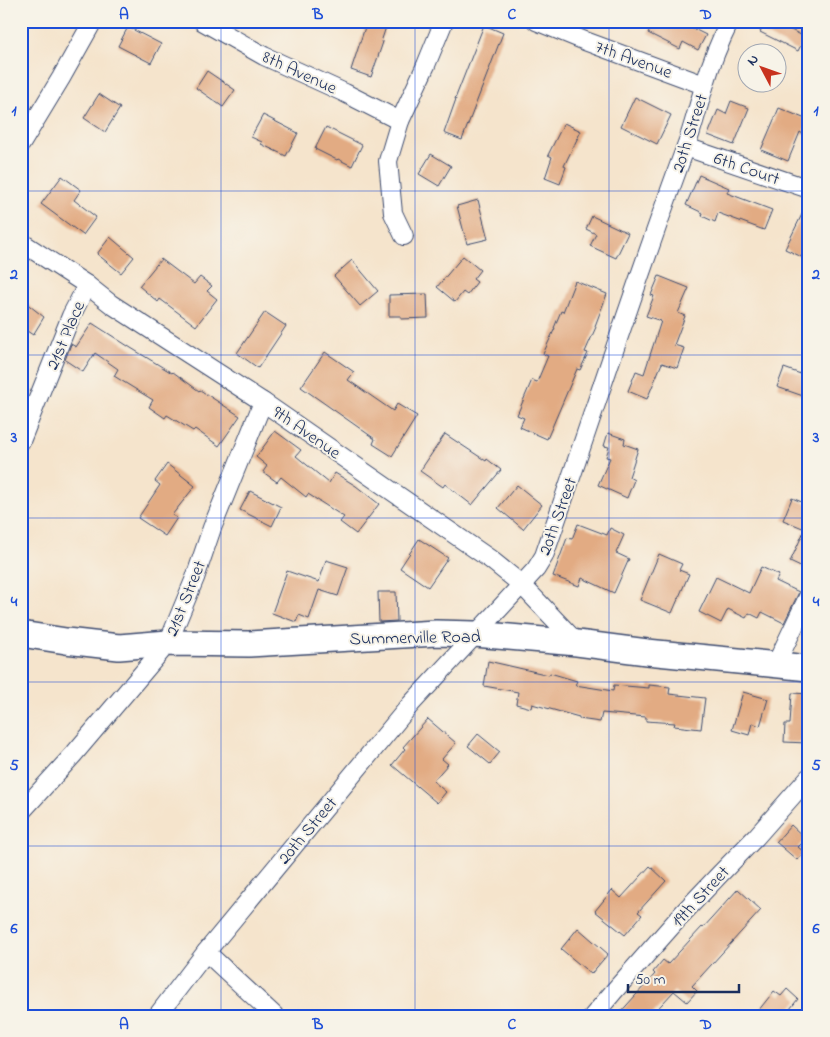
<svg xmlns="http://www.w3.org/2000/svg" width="830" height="1037" font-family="'Indie Flower',sans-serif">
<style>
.building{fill:#e2ab83}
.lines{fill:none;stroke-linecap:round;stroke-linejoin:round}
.minor-casing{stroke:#3c4a6e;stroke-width:20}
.secondary-casing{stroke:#3c4a6e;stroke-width:28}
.minor{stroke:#fff;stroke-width:18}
.secondary{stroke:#fff;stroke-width:25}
.grid{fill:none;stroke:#1d4ed8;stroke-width:1;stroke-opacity:0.55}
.labels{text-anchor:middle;stroke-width:4;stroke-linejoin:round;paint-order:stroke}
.street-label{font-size:18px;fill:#1b2f5e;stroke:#f7f3e8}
.neatline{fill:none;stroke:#1d4ed8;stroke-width:2}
.grid-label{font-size:16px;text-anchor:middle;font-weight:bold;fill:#1d4ed8}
</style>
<rect width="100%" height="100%" fill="#f7f3e8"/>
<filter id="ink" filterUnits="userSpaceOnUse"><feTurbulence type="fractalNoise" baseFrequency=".02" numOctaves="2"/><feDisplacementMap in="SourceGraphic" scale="10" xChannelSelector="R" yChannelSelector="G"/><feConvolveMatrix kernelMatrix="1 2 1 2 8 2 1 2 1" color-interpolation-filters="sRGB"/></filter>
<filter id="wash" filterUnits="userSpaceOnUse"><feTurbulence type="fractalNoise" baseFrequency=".0096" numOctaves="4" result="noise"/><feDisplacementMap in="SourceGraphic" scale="20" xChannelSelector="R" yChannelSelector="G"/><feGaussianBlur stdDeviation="1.12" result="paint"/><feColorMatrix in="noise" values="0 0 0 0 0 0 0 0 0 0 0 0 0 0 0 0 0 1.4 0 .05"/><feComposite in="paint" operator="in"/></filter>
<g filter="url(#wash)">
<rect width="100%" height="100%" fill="#f5e4cc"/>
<g id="blocks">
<g class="building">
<path d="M367,21H388L381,42H383L371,77L351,70Z"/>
<path d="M654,21H678L706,35L698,50L683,42L680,49L648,33Z"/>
<path d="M765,21H773L805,37L798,51L760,32Z"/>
<path d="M484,25L503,33L462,140L444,133L456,99H455Z"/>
<path d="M128,27L161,44L151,63L118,46Z"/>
<path d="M207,71L235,90L223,107L196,88Z"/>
<path d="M99,94L120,108L105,132L84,118Z"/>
<path d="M635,97L671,115L657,144L621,126Z"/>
<path d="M731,101L749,108L734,145L708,135L718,110L726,114Z"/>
<path d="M779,108L808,120L803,134L800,132L788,161L761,150Z"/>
<path d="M263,115L298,133L286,156L261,144L262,142L251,137Z"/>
<path d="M564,123L581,131L564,166L566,167L560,184L545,178L552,157L548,155Z"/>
<path d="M326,127L362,145L352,166L338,159L337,160L315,149Z"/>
<path d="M431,154L451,166L439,186L419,174Z"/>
<path d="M699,175L729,188L727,193L772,210L764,230L718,213L715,222L702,216L703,213L686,205Z"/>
<path d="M62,176L81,190L74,200L96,217L83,235L41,204Z"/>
<path d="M478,200L488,239L467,244L457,206Z"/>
<path d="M809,200V242L802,257L785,249Z"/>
<path d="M592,216L628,233L616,258L590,246L596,234L586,229Z"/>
<path d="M110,237L134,257L121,273L97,254Z"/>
<path d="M463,256L480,270L473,279L477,282L467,295L463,292L455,302L437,287Z"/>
<path d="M161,259L194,284L200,277L212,286L207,291L217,299L196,326L160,299L158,302L139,286Z"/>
<path d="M352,260L378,291L360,306L334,276Z"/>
<path d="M659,276L689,288L678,313L685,316L674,345L684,348L677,368L662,363L647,399L628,391L636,371L644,374L661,321L646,316L654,296L651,295Z"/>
<path d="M575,281L607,294L595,326L596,327L585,352L588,353L580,370L577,369L547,439L520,427L524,418L517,415L532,380L537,382L548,356L543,354L555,328H554L561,311L563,312Z"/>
<path d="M427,294L428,318L401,319V316H389V295Z"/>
<path d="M21,299L44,317L33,335L21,327Z"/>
<path d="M265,312L286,326L258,368L237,353Z"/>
<path d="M92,323L131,348L172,373L173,372L199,391L200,390L240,416L219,446L195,429L193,431L167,415L165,418L149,407L153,400L114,376L118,369L95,353L83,372L65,360L71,344L76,347Z"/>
<path d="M325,352L354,372L348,380L393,411L397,404L417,416L392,456L373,444L375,439L301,387Z"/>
<path d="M784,368L809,377V398L777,387Z"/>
<path d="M275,431L301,450L296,456L329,483L335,473L356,486L379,504L356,534L340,522L344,517L308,494L306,497L281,477L277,482L263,472L267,466L256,457Z"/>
<path d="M608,433L625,439L624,444L638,449L629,477L634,480L627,498L598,485L610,458L606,457L609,447L604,446Z"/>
<path d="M445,434L486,461L487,459L501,470L472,505L445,484L443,487L420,471Z"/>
<path d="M167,464L195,486L172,515L177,518L165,536L138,518L160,485L155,481Z"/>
<path d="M517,485L542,505L523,529L498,508Z"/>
<path d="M250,491L281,507L272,526L240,510Z"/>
<path d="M792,498L809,505V571L790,562L805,529L783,520Z"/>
<path d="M578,524L607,535L610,528L624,535L616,553L629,559L614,593L582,578L579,586L553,576L567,538L572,539Z"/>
<path d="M419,539L448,558L428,587L400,568Z"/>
<path d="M659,554L682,564L679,570L689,574L672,613L640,600Z"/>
<path d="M326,560L348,567L338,596L319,590L309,619L299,615L296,622L272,613L287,571L319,582Z"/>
<path d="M761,567L779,575L776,581L799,592L784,623L762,612L759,618L749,613L746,618L728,609L721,623L699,612L716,577L749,593Z"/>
<path d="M378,592H396L397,621L379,622Z"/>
<path d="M488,661L549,675L550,673L577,681L575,685L613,691L614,685L649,688V685L670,687L669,694L705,698L701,729L674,726L675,723L646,721V717L602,713L600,722L579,719V717L532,704L531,708L516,704L518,692L484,686Z"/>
<path d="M743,692L768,699L760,726L752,723L749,735L732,730Z"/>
<path d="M792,693L809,694V735H807V743L784,742L785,724H790Z"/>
<path d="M428,719L456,743L442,759L448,764L433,781L446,792L437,803L392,765L405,749L403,747Z"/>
<path d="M478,734L500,752L490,764L468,746Z"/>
<path d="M791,825L806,839L798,847L804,852L797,860L776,842Z"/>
<path d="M650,866L666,881L638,912L642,915L625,935L595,911L612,890L621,898Z"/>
<path d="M738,889L761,910L692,986L697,991L687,1002L674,991L651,1016H617L655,974L653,972L663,960L668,964L702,927L703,928Z"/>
<path d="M578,928L608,954L591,974L561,949Z"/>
<path d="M787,989L798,999L790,1009L798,1016H754L774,991L781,996Z"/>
</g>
</g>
</g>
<g filter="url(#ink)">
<use href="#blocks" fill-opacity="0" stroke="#3c4a6e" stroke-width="1"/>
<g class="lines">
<g class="minor-casing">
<g id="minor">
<path d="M202,21L264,56L345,93L400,121"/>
<path d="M536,21L585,41L704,85"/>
<path d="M21,144L61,78L93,21"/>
<path d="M686,147L809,189"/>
<path d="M404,236L393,213L388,161L400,121L426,65L444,21"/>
<path d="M21,242L87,285L111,304L263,402L490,559L521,584L577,643"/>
<path d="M21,441L71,316L87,285"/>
<path d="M776,664L809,595"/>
<path d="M21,812L73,755L168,643L195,578L212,528L263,402"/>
<path d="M206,952L275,1016"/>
<path d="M157,1016L206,952L411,704L501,607L536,569L544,556C591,421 635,284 685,149C693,128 698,106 705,84C711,63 720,41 730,21"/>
<path d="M593,1016L615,990L684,912L720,874L756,837L809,777"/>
</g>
</g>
<g class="secondary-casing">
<path id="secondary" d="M21,634L66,641L119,647L168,643L249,644L436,633L475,634L577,643L647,652L809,668"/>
</g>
<use href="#minor" class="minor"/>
<use href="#secondary" class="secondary"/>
</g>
</g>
<path class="grid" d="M221,21V1016M415,21V1016M609,21V1016M21,191H809M21,355H809M21,518H809M21,682H809M21,846H809"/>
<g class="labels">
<g class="street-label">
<text transform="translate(634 59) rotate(20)" y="6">7th Avenue</text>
<text transform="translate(300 72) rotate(25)" y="6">8th Avenue</text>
<text transform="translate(689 133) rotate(-72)" y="6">20th Street</text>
<text transform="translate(747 168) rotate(19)" y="6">6th Court</text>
<text transform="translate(65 335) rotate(-67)" y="6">21st Place</text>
<text transform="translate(307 432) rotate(35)" y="6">9th Avenue</text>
<text transform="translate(557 516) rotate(-70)" y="6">20th Street</text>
<text transform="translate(185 598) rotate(-68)" y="6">21st Street</text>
<text transform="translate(415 637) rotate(-1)" y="6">Summerville Road</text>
<text transform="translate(307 830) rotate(-50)" y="6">20th Street</text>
<text transform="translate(700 896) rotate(-47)" y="6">19th Street</text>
</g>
</g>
<rect width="830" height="1037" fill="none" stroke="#f7f3e8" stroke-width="55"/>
<g transform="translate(762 68) rotate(311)"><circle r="24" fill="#f7f3e8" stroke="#9fa5b1"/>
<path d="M0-4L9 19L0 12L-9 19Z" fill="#c8321e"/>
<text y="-8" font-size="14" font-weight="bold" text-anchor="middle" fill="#1b2f5e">N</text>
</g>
<path d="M628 984v8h111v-8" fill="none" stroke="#1b2f5e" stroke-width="2.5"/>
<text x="635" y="984" font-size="15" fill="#1b2f5e" stroke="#f7f3e8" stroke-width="4" paint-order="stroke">50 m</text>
<rect x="28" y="28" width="774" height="982" class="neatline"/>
<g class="grid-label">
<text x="124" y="19">A</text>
<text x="318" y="19">B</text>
<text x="512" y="19">C</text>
<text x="706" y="19">D</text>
<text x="14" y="115">1</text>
<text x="816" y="115">1</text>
<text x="14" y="279">2</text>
<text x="816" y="279">2</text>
<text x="14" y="442">3</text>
<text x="816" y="442">3</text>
<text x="14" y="606">4</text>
<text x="816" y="606">4</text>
<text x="14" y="770">5</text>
<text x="816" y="770">5</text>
<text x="14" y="933">6</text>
<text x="816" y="933">6</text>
<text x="124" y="1029">A</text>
<text x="318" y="1029">B</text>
<text x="512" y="1029">C</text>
<text x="706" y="1029">D</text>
</g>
</svg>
